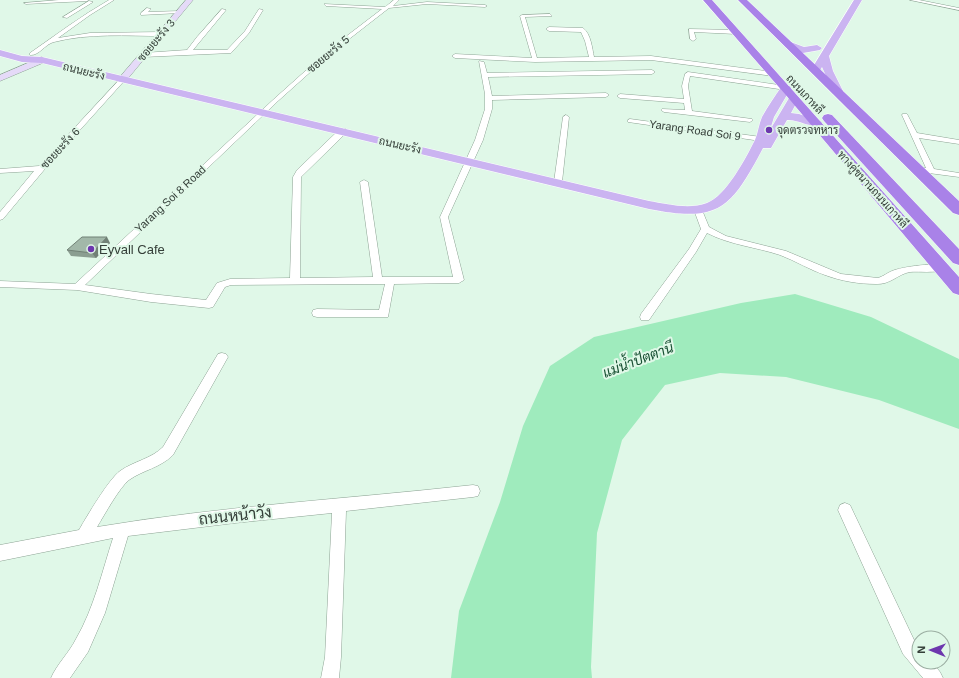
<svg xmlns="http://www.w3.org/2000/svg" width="959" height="678" font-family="Arial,Sarabun,sans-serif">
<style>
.water{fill:#9febbd}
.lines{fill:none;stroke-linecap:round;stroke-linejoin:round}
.street-casing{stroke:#8da394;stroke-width:1}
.secondary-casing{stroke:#8da394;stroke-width:1}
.primary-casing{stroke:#fff;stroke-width:1}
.highway-casing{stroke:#fff;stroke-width:1}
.street{fill:#fff;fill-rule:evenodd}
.secondary{fill:#e5daf8;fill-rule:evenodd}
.primary{fill:#cbb4f1;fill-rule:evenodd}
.highway{fill:#a982e8;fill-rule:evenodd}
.wall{fill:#8b9e91}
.shaded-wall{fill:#718176}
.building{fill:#a2b8a9;stroke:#718176}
.poi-dot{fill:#6d37ae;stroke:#e0f8e8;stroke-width:1.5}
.labels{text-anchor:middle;stroke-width:4;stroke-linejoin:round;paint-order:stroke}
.far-street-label{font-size:11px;fill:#343e38;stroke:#e0f8e8}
.far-poi-label{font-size:11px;fill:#343e38;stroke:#e0f8e8;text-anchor:start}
.poi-label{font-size:13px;fill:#343e38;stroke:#e0f8e8;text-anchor:start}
.water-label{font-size:14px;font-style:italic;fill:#174f32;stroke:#e0f8e8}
.near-street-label{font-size:16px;fill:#343e38;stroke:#e0f8e8}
</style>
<rect width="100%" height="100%" fill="#e0f8e8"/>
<path class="water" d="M795,294L871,317L959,359V429L879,400L786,377L720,373L665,385L622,440L597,533L591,667L592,678H451L459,611L500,502L523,426L550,366L594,337L741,303Z"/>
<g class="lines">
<g class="street-casing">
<g id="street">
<path d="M59,0H89L87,1L26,4L24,3Z"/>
<path d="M109,0H114L90,15L58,38L90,33L162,32L165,34L162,36C127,36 88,33 54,42C45,44 39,56 30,55V53C56,35 81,16 109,0Z"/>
<path d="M394,0H399L393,6L427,2L485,5L487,6L485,7L427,4L389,8L335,50L278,101L85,285L151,294L206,300L217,283L230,279L290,278L293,177L297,170L340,129H346V133L301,177L300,278L373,277L360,182L364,180L368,182L382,277H453L440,217L475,140L485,109V94L479,61L484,62L487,73L652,70L655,72L652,74L488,77L492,96L606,93L609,95L606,97L492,100V109L483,140L448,217L464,280L459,283L394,284L388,317H317L313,316L312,313L313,310L317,309L379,310L385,284L231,285L225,287L213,307L209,308L151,302L77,290L0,287V281L75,284L274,99L331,48L382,9L326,6L324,4L385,7Z"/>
<path d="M910,0H919L959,8V10Z"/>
<path d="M89,1L93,2L67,18L63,17Z"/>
<path d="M147,8L151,9L148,12L180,11L182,12L180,13L141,15V13Z"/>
<path d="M222,9L226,10L193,50H227L245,31L259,9L263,10L249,33L231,53L143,57L140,55L143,53L187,50L197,37Z"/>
<path d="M550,14L552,16L525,17L537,58L589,57L585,41L581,32L549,31L546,29L549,27L583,28C591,34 592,48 594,57L651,56L773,72L776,74L773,76L651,60L535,62L455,58L452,56L455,54L532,58L520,16L522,15Z"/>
<path d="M689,29L736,30L739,32L736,34L694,32L696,39L693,41L690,39Z"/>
<path d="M688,72L779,85L782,87L779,89L690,76L688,86L692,111L752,119L753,120L750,122L664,112L661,110L662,109L685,110L684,103L620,98L617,96L620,94L684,99L682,86L685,74Z"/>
<path d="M120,79L125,80L44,170L3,219L0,220V212L34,171L0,173V169L39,166Z"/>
<path d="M903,114H907L917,133L959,140V144L919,138L934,169L959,173V177L921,172V168H926L902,115Z"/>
<path d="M566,115L569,117L562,182L558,184L554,182L563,117Z"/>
<path d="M630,119L761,137L765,139L761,141L628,122V120Z"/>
<path d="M698,207L702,210L709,227L726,236L786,251L841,274L878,278C884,276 887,273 892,271C901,267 940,261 946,268C941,274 919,271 910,272C898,274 890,285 876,284C859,284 841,281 825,275C810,270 796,261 780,255C756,247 730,245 707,233L696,252L649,320H641L640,317L641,314L689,249L701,229L694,210Z"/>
<path d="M222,353L226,354L228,357L173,455C160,468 143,470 129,480C119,488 105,514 97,527C221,506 348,499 473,485L478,486L480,491L478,496L473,497L346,511L341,657L339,678H321L325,657L332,513L235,523L128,536L105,613L88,652L70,678H51C57,664 69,653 76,639C94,608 102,572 113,538L0,561V545L79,530C87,516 109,479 120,471C134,461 151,459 163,447L218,354Z"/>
<path d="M845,503L850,505L915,642L919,647V662H932L940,672L943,678H923L903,654L838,510L840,505Z"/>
</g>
</g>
<g class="secondary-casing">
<g id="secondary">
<path d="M186,0H193L125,82H119L118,80L119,78Z"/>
<path d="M42,57L46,60L45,62L0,81V75Z"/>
</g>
</g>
<g class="primary-casing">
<g id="primary">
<path d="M854,0H862L829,56L833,71L843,91L838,94L833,91L822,67L819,72L816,73L811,70Z"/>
<path d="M788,41L804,47L817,45L822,48L820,50L803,53L785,46L784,44L785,42Z"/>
<path d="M0,50L22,56L42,57L649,201C667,204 689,210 707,203C726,196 746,158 755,140C758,133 759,124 762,117C768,106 775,96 782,86H790L791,88L774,117L770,130L789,98L794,95L799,98L791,113L799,114L820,121L822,123L820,125C809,128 798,119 787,120L771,148H763C731,208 720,223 649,209L42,63L22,62L0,56Z"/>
</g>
</g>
<g class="highway-casing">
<g id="highway">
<path d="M703,0H712L959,277V295L953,293L785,94Z"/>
<path d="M738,0H747L959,201V215L953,213Z"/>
<path d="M828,114L832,115L959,249V265L953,263L824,121L822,118L824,115Z"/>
</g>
</g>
<use href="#street" class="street"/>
<use href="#secondary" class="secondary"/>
<use href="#primary" class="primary"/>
<use href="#highway" class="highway"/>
</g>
<path class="wall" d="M110,243L96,258L71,256L67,250Z"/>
<path class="shaded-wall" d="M107,237L110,243L96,258L92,253Z"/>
<path class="building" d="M82,237H107L92,253L67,250Z"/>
<g class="poi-dot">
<circle cx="769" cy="130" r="4"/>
<circle cx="91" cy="249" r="4"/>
</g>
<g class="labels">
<g class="far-street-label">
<text transform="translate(156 40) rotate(-50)" y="4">ซอยยะรัง 3</text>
<text transform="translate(328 54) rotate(-40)" y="4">ซอยยะรัง 5</text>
<text transform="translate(84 71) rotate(14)" y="4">ถนนยะรัง</text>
<text transform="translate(805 94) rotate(47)" y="4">ถนนเกาหลี</text>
<text transform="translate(695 130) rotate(8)" y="4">Yarang Road Soi 9</text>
<text transform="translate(400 145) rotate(13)" y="4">ถนนยะรัง</text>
<text transform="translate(60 148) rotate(-47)" y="4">ซอยยะรัง 6</text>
<text transform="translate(873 189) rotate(48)" y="4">ทางคู่ขนานถนนเกาหลี</text>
<text transform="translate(170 199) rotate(-43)" y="4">Yarang Soi 8 Road</text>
</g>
<g class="far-poi-label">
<text x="777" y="134">จุดตรวจทหาร</text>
</g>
<g class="poi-label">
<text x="99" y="254">Eyvall Cafe</text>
</g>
<g class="water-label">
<text transform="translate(638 360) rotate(-21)" y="5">แม่น้ำปัตตานี</text>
</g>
<g class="near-street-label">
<text transform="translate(235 515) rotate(-6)" y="6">ถนนหน้าวัง</text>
</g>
</g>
<g transform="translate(931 650) rotate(271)"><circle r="19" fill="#e0f8e8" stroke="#9baea2"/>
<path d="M0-3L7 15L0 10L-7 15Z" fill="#6d37ae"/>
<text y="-6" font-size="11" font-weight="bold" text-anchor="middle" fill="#343e38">N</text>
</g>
</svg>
